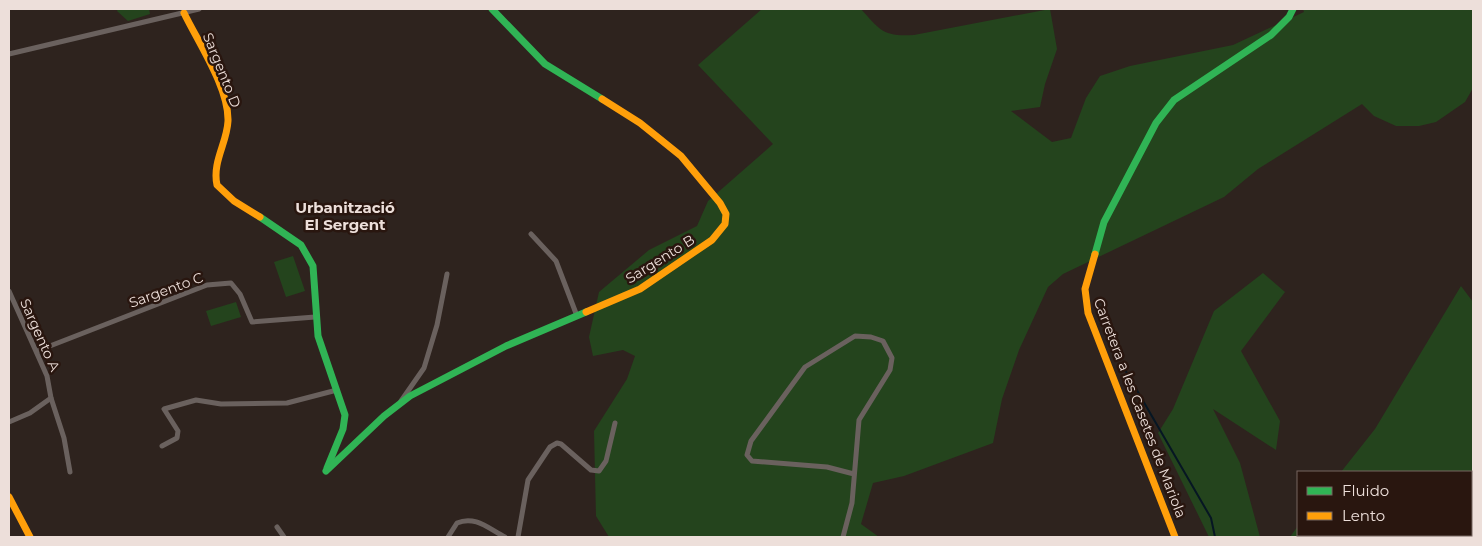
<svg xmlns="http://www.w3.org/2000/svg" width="1482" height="546" font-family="Montserrat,sans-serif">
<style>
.green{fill:#24441d}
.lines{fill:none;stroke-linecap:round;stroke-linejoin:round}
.stream{stroke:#061623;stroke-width:2}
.street{stroke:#6a615e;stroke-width:5}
.fast{stroke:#30b455;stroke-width:7}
.slow{stroke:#ff9f0a;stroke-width:7}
.labels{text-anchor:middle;stroke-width:5;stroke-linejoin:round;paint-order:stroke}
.street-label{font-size:14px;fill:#eddfda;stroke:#29160f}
.neighbourhood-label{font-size:15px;font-weight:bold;fill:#eddfda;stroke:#29160f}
</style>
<rect width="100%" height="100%" fill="#2e231e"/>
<g class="green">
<path d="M118,9H149L150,14L128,21L117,11Z"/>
<path d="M762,9H861C880,30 883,37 914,35L1050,9L1057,49L1045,84L1040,107L1011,111L1052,142L1071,138L1086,98L1100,76L1130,66L1233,45L1304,12L1303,9H1473V88L1465,102L1436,122L1419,126H1396L1374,116L1362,104L1258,169L1224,197L1063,274L1048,287L1019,350L1002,399L993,443L904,476L873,483L861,524L879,537H609L596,516L594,431L627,379L635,356L623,350L593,356L589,337L599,292L649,250L697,226L708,201L773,144L698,65Z"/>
<path d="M293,256L305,291L286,297L274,262Z"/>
<path d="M1263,273L1285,292L1241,351L1280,421L1276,450L1213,409L1240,463L1260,537H1209L1158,433L1173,409L1214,311Z"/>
<path d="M1461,286L1473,302V501L1471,503V472H1341L1375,429Z"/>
<path d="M236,302L241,317L211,326L206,311Z"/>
<path d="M1298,526V535H1419L1413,537H1290Z"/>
</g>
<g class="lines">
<path class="stream" d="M1124,368L1211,518L1215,537"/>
<g class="street">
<path d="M9,54L199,9"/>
<path d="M531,234L556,261L577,316"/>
<path d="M9,291L47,376L51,398L30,413L9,422"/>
<path d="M37,351L207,285L231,283L240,294L252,322L315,317"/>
<path d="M51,398L64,438L70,472"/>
<path d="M401,401L424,368L437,325L447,274"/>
<path d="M162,446L177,438L178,431L164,409L196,400L221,404L287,403L337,390"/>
<path d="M277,527L284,537"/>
<path d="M448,537L457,523C475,515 489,529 505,537"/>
<path d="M518,537L528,480L550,447L557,443L561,444L591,470L599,471L606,461L615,423"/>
<path d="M843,537L852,503L859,420L890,370L892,358L883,341L871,337L855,336L805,367L751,441L747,455L752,461L827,467L854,474"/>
</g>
<g class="fast">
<path d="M492,9L545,64L602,99"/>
<path d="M260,217L301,245L313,266L318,336L345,415L343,429L327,468"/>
<path d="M1095,254L1104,222L1156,123L1174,100L1271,35L1289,17L1293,9"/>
<path d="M326,471L384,416L410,396L506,346L586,312"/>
</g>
<g class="slow">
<path d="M184,13C198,42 229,88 228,121C227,143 212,162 217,185L234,201L260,217"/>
<path d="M1095,254L1085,289L1088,313L1175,537"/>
<path d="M586,312L640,289L712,240L725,224L726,214L720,203L681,156L640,123L602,99"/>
<path d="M9,497L30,537"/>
</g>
</g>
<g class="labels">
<g class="street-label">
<text transform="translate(222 70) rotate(68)" y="5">Sargento D</text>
<text transform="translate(660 259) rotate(-32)" y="5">Sargento B</text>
<text transform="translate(166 290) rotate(-20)" y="5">Sargento C</text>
<text transform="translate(40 335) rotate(66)" y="5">Sargento A</text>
<text transform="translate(1140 408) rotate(69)" y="5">Carretera a les Casetes de Mariola</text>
</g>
<g class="neighbourhood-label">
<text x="345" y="213">Urbanització<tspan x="345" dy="17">El Sergent</tspan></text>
</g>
</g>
<rect width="1482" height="546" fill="none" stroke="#eddfda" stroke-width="20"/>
<rect x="1297" y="471" width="175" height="65" fill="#29160f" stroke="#776660"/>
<rect x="1307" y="487" width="25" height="8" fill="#30b455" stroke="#776660"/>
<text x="1342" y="496" font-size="15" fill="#eddfda">Fluido</text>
<rect x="1307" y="512" width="25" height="8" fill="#ff9f0a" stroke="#776660"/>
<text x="1342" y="521" font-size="15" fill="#eddfda">Lento</text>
</svg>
